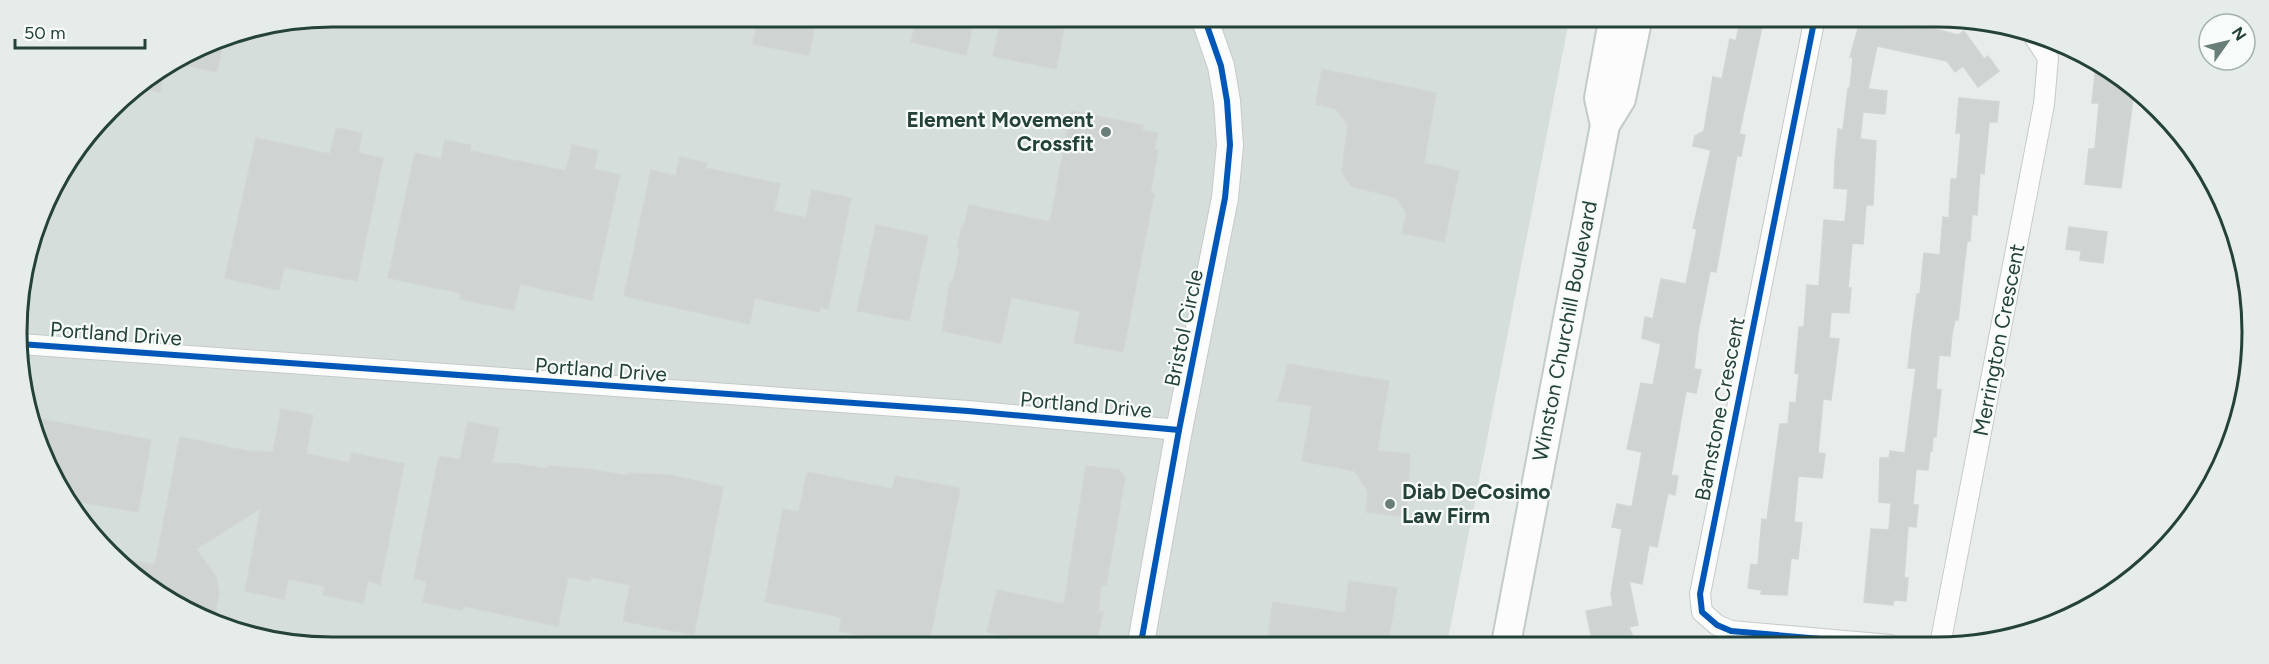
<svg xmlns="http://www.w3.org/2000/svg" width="2269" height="664" font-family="Figtree,sans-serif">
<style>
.built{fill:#d6dedb}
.building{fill:#cfd4d2;stroke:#d1d6d4;stroke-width:1.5}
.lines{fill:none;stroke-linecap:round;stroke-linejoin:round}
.minor-casing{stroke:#c5cac8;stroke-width:22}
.tertiary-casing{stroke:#c5cac8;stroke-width:28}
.secondary-casing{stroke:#c3cbc8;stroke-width:32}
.minor{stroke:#fcfcfc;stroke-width:20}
.tertiary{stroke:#fcfcfc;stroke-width:26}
.secondary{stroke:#fcfcfc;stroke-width:28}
.cycleway-casing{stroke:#f7fbf9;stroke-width:10}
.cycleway{stroke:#0057b8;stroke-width:6}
.poi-dot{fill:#697e78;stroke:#f7fbf9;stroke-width:2}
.labels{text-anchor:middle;stroke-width:4.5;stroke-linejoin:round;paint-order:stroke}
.poi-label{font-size:21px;font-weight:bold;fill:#24423a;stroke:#f7fbf9;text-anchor:end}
.street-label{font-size:21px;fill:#24423a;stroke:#f7fbf9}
.rim{fill:none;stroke:#24423a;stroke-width:3}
</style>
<rect width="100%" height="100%" fill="#e8edeb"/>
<path class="built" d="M332,17L1569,21L1447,644L271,641L174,605L82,524L27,414L17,311L49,192L124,95L212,40Z"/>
<g class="building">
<path d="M758,18H816L809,55L753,44Z"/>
<path d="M916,19H974L966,55L911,42Z"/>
<path d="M1001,19H1066L1056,69L993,56Z"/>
<path d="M1740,22H1763L1739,134L1745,135L1741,156L1737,155L1716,272L1710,271L1698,332L1694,369L1701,370L1696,393L1686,391L1677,442L1671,475L1678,476L1675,495L1668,493L1657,547L1649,545L1642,584L1629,581L1638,625L1629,627L1636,644H1593L1586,611L1613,606L1611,594L1622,529L1612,527L1617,504L1632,507L1642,452L1627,449L1641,383L1653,385L1661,344L1642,338L1645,317L1653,319L1661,279L1686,284L1697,229L1693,228L1711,150L1693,146L1695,136L1704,131L1713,77L1722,79L1730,39L1736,41Z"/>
<path d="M1860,22L1918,29L1919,25L1958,35L1964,31L1984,59L1988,56L1999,71L1978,87L1963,66L1955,72L1947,61L1877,46L1868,89L1887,91L1885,114L1863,112L1860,139L1876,141L1873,205H1866L1863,244L1852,243L1848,288H1851L1849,313L1831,312L1829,338L1839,339L1831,400L1823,399L1818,453L1825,454L1822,478L1798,476L1794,522L1802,523L1798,559L1791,558L1787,595L1761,594L1762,590L1748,588L1751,564L1758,565L1762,519L1767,520L1780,424H1788L1790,402L1796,403L1799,374L1795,373L1799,327H1804L1807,285L1819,286L1824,220L1845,222L1848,189L1834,188L1835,162L1838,129L1843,130L1848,88H1850L1853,57H1850Z"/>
<path d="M224,38L217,72L175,63L212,40Z"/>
<path d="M2096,63L2112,69L2134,91L2121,188L2085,184L2089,149H2095L2099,103H2092Z"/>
<path d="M1322,69L1436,93L1424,163L1459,171L1444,242L1402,233L1407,213L1397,198L1351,186L1342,172L1348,125L1336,109L1316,104Z"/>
<path d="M164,70L160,92L136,87L153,77Z"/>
<path d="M1959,98L1999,102L1997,122H1989L1984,174L1980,173L1977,215L1972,214L1970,241H1967L1958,320H1955L1952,333L1950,356L1939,355L1936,389L1941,390L1936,437H1933L1932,451L1930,450L1928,470L1916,469L1913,505H1918L1916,527L1908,526L1904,578H1908L1906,601L1894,600L1893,605L1864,602L1871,529L1889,530L1891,503L1879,502L1880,458H1889L1890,451L1905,453L1916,368H1908L1912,332L1917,294H1920L1924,253L1940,255L1943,217L1949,218L1951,179H1957L1961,133H1956Z"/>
<path d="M1071,111L1143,125L1142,130L1158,133L1154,149L1158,150L1150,193L1154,194L1123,352L1074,343L1080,311L1011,297L1001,343L942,331L950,282H953L960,249L957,248L962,225L964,226L969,205L1050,222Z"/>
<path d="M336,128L362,133L358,153L383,158L357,281L284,267L279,290L225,278L256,138L330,154Z"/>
<path d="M445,140L471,145L470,151L566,171L572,145L598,151L594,169L620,175L592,300L520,284L514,310L460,299L461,293L388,278L415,153L441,159Z"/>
<path d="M680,157L707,163L705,168L780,184L774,211L806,218L812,190L851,198L828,309L820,307L819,312L755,298L749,324L624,296L651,170L676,176Z"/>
<path d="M876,225L928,236L909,321L857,311Z"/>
<path d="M2069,227L2107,232L2103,263L2080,260L2081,251L2066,249Z"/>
<path d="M1288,364L1389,381L1377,451L1410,454L1406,517L1366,512L1368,491L1355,471L1302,461L1312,406L1278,401Z"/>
<path d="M281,409L313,415L306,454L350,463L352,453L404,464L380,585L368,580L363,603L323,595L325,586L288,579L284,599L245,591L261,508L196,549L216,577L219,593L214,620L174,605L120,558L155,565L180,437L247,451L273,452Z"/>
<path d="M29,417L151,440L138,512L70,500Z"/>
<path d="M468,422L499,428L492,463L518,464L547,469L548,466L589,469L628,476V473L670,475L723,487L694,635L623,621L630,585L591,577L590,581L568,577L558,626L463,606L462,610L423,602L427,581L414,579L439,456L460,460Z"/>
<path d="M1086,466L1119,470L1125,478L1106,585H1101L1098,613L1103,612L1096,643H1047L987,632L997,590L1064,604Z"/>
<path d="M807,472L892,489L896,476L960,488L929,643H897L839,631L842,617L765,602L783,509L799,512Z"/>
<path d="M1349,581L1397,588L1388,644L1267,643L1273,602L1345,613Z"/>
</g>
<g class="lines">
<g class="minor-casing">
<g id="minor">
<path d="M1814,22L1700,594L1702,612L1717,625L1731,631L1890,645"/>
<path d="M20,344L968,411L1179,430"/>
<path d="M1940,645L2044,104L2048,58L2035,38"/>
</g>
</g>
<g class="tertiary-casing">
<path id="tertiary" d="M1141,643L1179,430L1225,198L1230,145L1227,101L1221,66L1205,20"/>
</g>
<g class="secondary-casing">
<g id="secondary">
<path d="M1605,125L1599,98L1613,21"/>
<path d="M1506,644L1605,125L1621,99L1637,21"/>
</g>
</g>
<use href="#minor" class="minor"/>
<use href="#tertiary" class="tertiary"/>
<use href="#secondary" class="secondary"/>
<g class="cycleway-casing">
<g id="cycleway">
<path d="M1814,22L1700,594L1702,612L1717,625L1731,631L1890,645"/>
<path d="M20,344L968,411L1179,430"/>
<path d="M1141,643L1179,430L1225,198L1230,145L1227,101L1221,66L1205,20"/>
</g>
</g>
<use href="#cycleway" class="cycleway"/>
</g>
<g class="poi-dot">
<circle cx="1106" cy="132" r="6"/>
<circle cx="1390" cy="504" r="6"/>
</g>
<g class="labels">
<g class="poi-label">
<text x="1094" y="127">Element Movement<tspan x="1094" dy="24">Crossfit</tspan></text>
<text x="1402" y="499" text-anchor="start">Diab DeCosimo<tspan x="1402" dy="24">Law Firm</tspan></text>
</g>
<g class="street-label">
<text transform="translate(1184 328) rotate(-78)" y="7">Bristol Circle</text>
<text transform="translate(1565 331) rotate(-79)" y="7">Winston Churchill Boulevard</text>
<text transform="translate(116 334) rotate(4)" y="7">Portland Drive</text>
<text transform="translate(1999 340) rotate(-79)" y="7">Merrington Crescent</text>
<text transform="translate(601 370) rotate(4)" y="7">Portland Drive</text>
<text transform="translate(1086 405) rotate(5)" y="7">Portland Drive</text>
<text transform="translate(1720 409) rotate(-79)" y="7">Barnstone Crescent</text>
</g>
</g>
<path d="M0 0H2269V664H0ZM332 27H1937A305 305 0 0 1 2242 332V332A305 305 0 0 1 1937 637H332A305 305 0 0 1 27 332V332A305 305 0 0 1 332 27Z" fill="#e6ecea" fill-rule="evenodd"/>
<path class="rim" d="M332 27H1937A305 305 0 0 1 2242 332V332A305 305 0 0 1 1937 637H332A305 305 0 0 1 27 332V332A305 305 0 0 1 332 27Z"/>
<g transform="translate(2227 42) rotate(56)"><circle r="28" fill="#f7fbf9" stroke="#a3b1ad" stroke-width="1.5"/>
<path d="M0-4.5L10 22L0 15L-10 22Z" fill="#697e78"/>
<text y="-9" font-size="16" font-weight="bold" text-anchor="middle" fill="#24423a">N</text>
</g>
<path d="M15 39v9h130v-9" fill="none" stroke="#24423a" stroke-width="3"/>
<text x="24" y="39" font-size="18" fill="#24423a" stroke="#f7fbf9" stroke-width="4.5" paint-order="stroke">50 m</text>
</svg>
